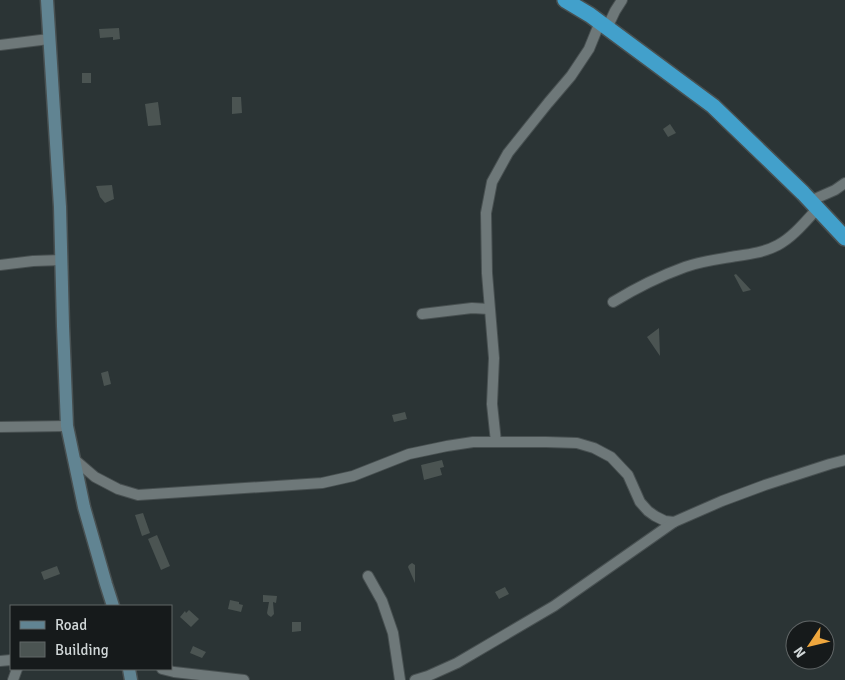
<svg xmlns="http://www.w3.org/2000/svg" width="845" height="680" font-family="Signika,sans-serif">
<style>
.building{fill:#4b5452}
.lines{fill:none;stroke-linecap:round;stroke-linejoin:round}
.street-casing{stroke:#485051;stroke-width:12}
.secondary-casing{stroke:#485051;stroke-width:15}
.highway-casing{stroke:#485051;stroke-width:18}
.street{stroke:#6e7879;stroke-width:10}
.secondary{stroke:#618492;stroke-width:12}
.highway{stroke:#42a0cb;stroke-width:15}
</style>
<rect width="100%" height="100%" fill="#2b3435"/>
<g class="building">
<path d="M119,28L120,39L113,40V37L100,38L99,29Z"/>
<rect x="82" y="73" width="9" height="10"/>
<path d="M232,97H241L242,113L232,114Z"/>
<path d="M158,102L161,125L148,126L145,104Z"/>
<path d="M670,124L676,133L668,137L663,129Z"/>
<path d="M112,185L114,199L105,203L100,197L96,186Z"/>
<path d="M736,274L751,290L743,292L734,275Z"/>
<path d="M659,328L660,356L647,337Z"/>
<path d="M108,371L111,384L104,386L101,373Z"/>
<path d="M405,412L407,419L394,422L392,415Z"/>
<path d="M442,460L444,467L440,468L442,475L424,480L421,465Z"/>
<path d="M143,513L150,533L142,536L135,515Z"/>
<path d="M157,535L170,566L161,570L148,539Z"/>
<path d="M412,563L415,565V583L408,567L409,565Z"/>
<path d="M57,566L60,574L44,580L41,572Z"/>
<path d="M505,587L509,594L499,599L495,592Z"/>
<path d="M263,595L277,596L276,603L273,602L274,614L271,617L268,615L267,613L269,602H263Z"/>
<path d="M230,600L239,602V604L243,605L241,612L228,609Z"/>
<path d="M189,610L199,619L191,627L180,617L185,611L186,613Z"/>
<path d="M292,622H301V631L292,632Z"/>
<path d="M193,646L206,652L202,658L190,653Z"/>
</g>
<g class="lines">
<g class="street-casing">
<g id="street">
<path d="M607,28L615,11L622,0"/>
<path d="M0,45L49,39"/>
<path d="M810,201L835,190L845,183"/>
<path d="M0,265L33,261L62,260"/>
<path d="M613,302C636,288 660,276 685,267C702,261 720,259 737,256C751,254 765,252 778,245C793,237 805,222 817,209"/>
<path d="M422,314L472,308L489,309"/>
<path d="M0,427L67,426"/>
<path d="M496,442L492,404L494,358L487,273L486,213L492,182L508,153L548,103L571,76L589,49L600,22"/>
<path d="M74,459L95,477L118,489L138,495L322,483L353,476L409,454L447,446L473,442H546L577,443L594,448L611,457L628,475L640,502L648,511L655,516L665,521L674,522"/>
<path d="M368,576L382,601L393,633L400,680"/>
<path d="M0,661L11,660"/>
<path d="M162,669L174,672L244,680"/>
<path d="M13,680L17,669"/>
<path d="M415,680L428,676L457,663L554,606L674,522L722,501L765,485L830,464L845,460"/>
</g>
</g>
<g class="secondary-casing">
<g id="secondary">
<path d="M47,0L60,207L63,326L67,426L84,507L106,584L113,606"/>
<path d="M129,669L131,680"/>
</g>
</g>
<g class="highway-casing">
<path id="highway" d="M565,0L590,15L713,106L803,193L845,238"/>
</g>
<use href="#street" class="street"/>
<use href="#secondary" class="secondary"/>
<use href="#highway" class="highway"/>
</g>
<rect x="10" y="605" width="162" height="65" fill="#161a1b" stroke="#616667"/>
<rect x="20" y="621" width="25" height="8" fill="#618492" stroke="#616667"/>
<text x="55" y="630" font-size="15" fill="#d2d8d9">Road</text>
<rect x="20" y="642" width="25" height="15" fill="#4b5452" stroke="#616667"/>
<text x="55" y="655" font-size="15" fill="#d2d8d9">Building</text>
<g transform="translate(810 645) rotate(235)"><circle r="24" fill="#161a1b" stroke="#616667"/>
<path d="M0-4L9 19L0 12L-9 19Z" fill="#efa73e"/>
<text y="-8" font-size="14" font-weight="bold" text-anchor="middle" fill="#d2d8d9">N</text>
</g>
</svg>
